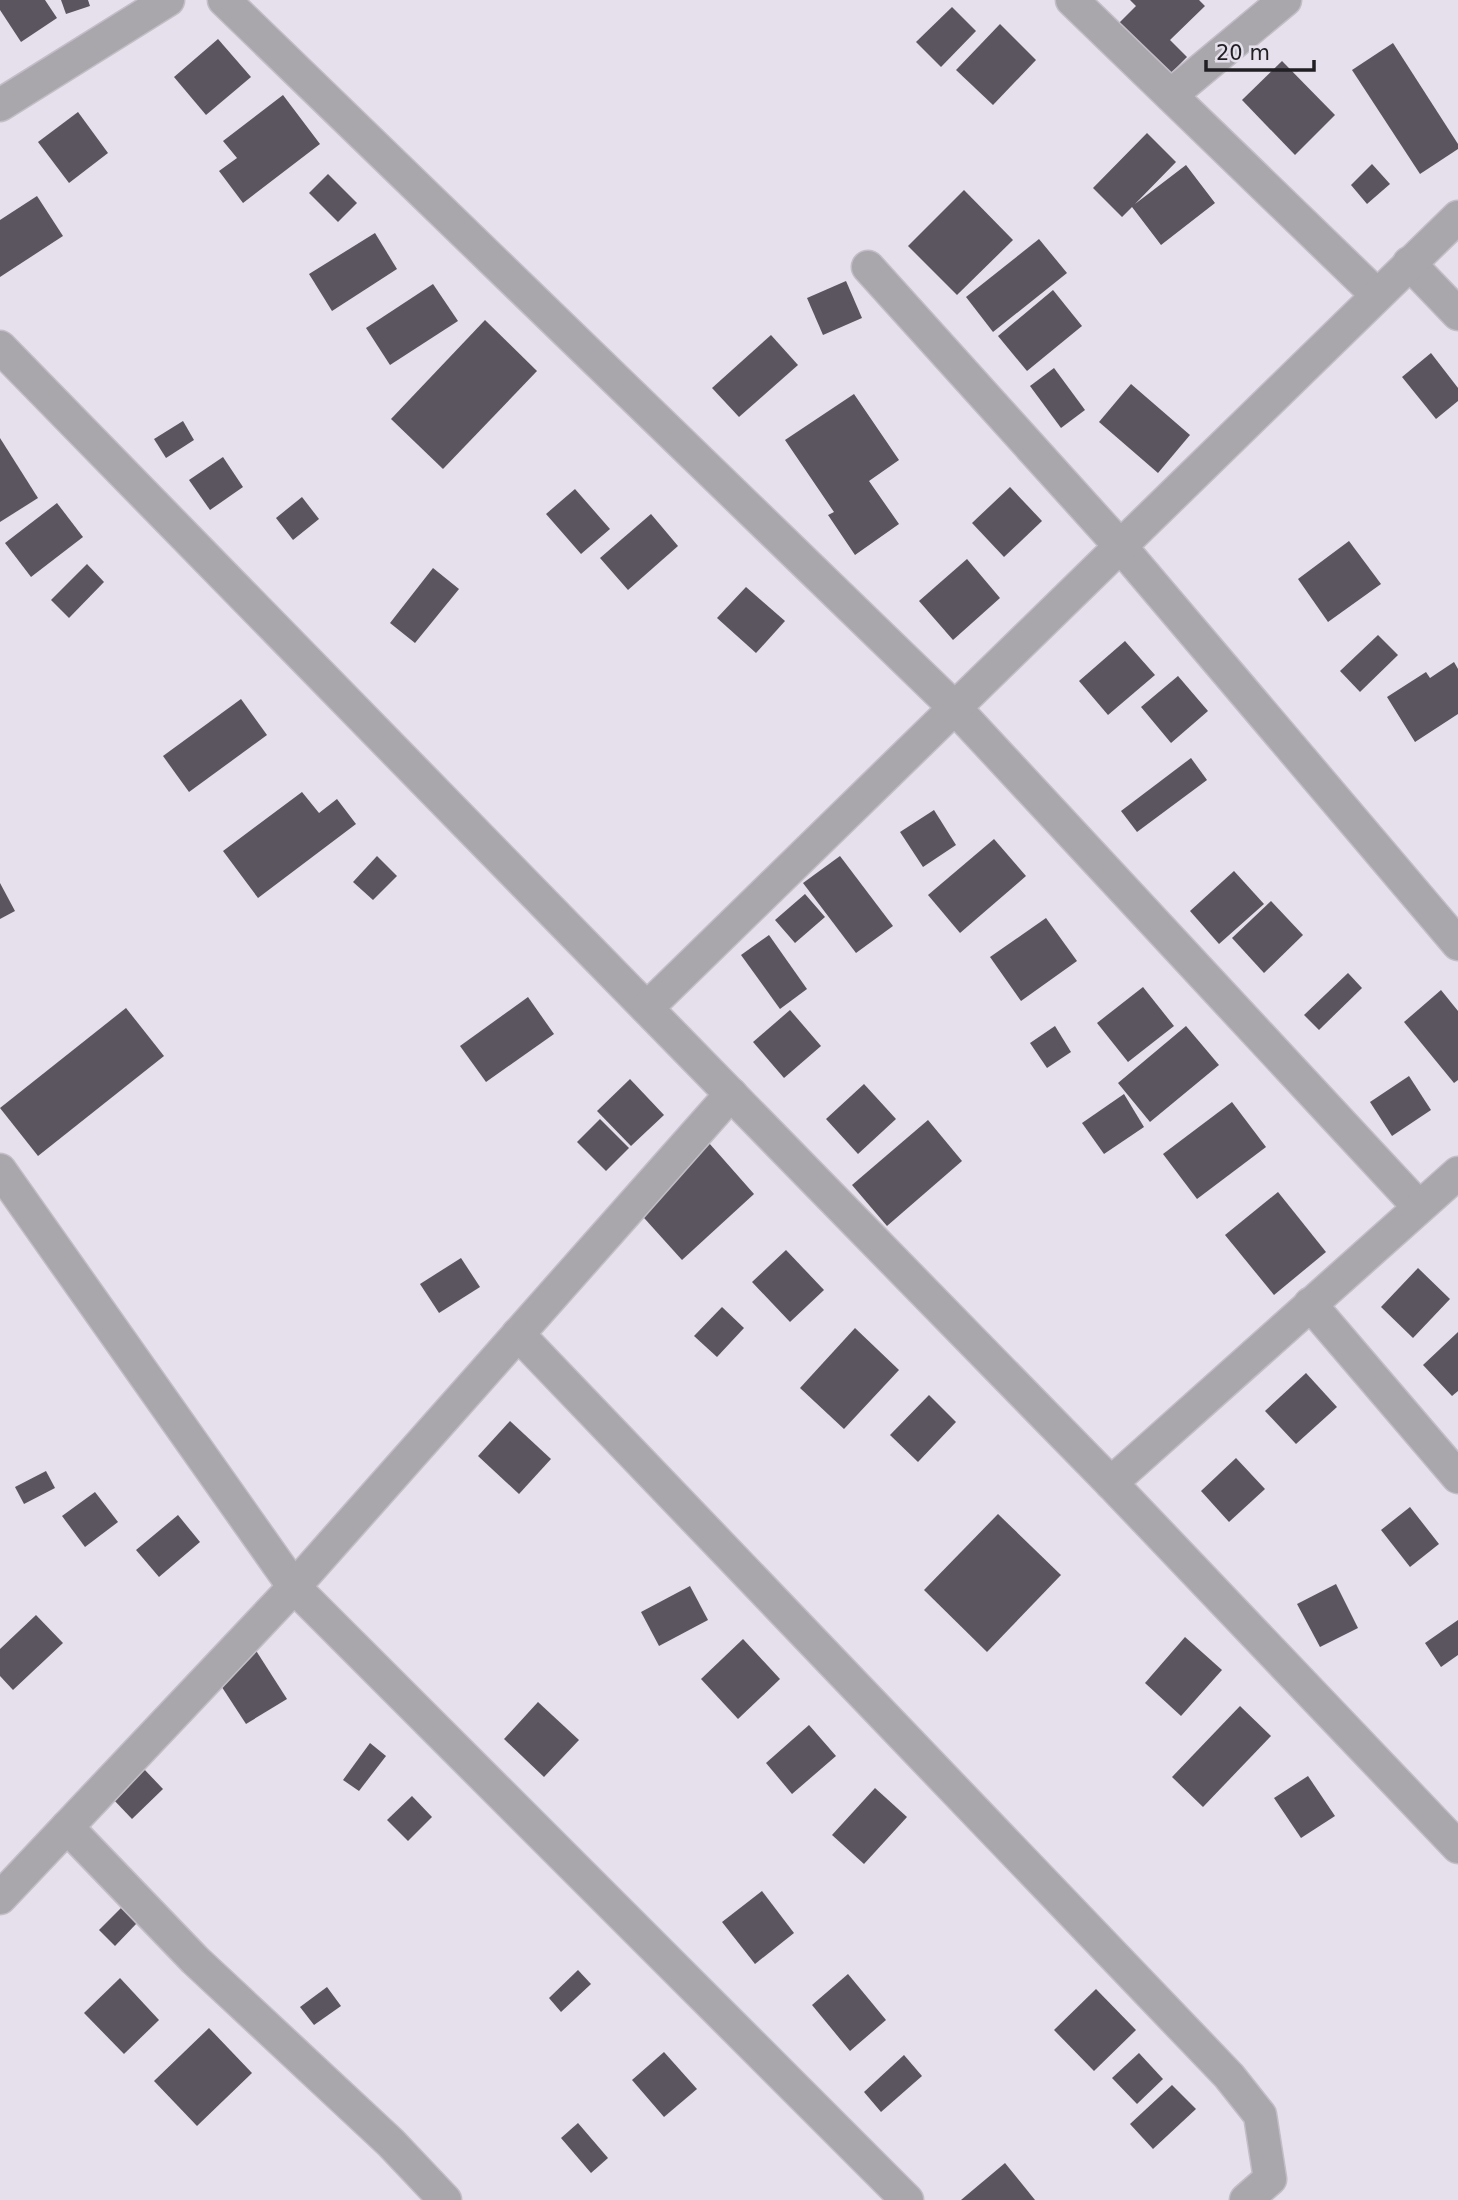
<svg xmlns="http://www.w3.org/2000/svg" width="1458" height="2200" font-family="'DejaVu Sans',sans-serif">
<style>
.building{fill:#5a555f}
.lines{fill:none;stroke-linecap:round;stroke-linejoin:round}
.minor-casing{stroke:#c2bdc7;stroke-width:35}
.minor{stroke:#a9a7ac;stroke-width:32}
</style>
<rect width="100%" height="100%" fill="#e5e0eb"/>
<g class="building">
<path d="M0,0H45L57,18L21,42L0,10Z"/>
<path d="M61,0H88L90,6L66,14Z"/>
<path d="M1130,0H1199L1205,6L1170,40L1187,57L1168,76L1118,24L1136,6Z"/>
<path d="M952,7L976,31L941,67L916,42Z"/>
<path d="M1000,24L1036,60L993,105L956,70Z"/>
<path d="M218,39L251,77L206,115L174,77Z"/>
<path d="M1393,43L1458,144V149L1420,174L1352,70Z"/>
<path d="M1282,61L1335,115L1295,155L1242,100Z"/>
<path d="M283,95L320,144L243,203L219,171L237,158L223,141Z"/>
<path d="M78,112L108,153L69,183L38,142Z"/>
<path d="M1147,133L1176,162L1135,204L1186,165L1215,203L1161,245L1132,207L1122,217L1093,188Z"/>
<path d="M1372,164L1390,184L1367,204L1351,185Z"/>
<path d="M328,174L357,203L338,222L309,193Z"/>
<path d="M964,190L1013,240L957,295L908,246Z"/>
<path d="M37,196L63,236L0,277V220Z"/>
<path d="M375,233L397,269L332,311L309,274Z"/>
<path d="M1039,239L1067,273L993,332L966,297Z"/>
<path d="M846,281L862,318L823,335L807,298Z"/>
<path d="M433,284L458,321L390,365L366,328Z"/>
<path d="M1053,290L1082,326L1027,371L998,336Z"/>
<path d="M485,320L537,371L443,469L391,419Z"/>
<path d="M771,335L798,365L739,417L712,388Z"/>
<path d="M1431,353L1458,388V401L1436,419L1402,377Z"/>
<path d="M1054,368L1085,410L1061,428L1030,386Z"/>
<path d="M1131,384L1190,435L1158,473L1099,422Z"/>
<path d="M854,394L899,460L869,481L899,524L855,555L828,515L834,512L785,440Z"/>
<path d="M183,421L194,440L166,458L154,439Z"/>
<path d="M0,438L38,498L0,522Z"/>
<path d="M223,457L243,487L210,510L189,480Z"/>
<path d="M1010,487L1042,521L1004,557L972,523Z"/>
<path d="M575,489L610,529L581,554L546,514Z"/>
<path d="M302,497L319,519L293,540L276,518Z"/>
<path d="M57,503L83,537L31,577L5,543Z"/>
<path d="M651,514L678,546L628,590L600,558Z"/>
<path d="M1349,541L1381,584L1328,622L1298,579Z"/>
<path d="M967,559L1000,598L953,640L919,601Z"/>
<path d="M87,564L104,582L69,618L51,600Z"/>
<path d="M433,568L459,589L415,643L390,623Z"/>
<path d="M746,587L785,621L756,653L717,618Z"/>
<path d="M1378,635L1398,655L1360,692L1340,671Z"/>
<path d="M1125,641L1155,675L1108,715L1079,681Z"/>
<path d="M1454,662L1458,669V714L1415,742L1387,697L1426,672L1430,678Z"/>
<path d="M1178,676L1208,711L1171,743L1141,707Z"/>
<path d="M241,699L267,735L189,792L163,756Z"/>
<path d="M1191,758L1207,780L1137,832L1121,811Z"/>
<path d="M302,792L319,813L337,799L356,824L258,898L223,851Z"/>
<path d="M934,810L956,845L923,867L900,832Z"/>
<path d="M994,839L1026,876L960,933L928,895Z"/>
<path d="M377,856L397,876L373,900L353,882Z"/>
<path d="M840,856L893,926L856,953L803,883Z"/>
<path d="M1234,871L1264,904L1219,944L1190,911Z"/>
<path d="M0,883L15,911L0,919Z"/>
<path d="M805,894L825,917L795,943L775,920Z"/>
<path d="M1271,901L1303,935L1264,973L1232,938Z"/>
<path d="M1046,918L1077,961L1021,1001L990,957Z"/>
<path d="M769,935L807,989L780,1009L741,955Z"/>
<path d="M1348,973L1362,988L1319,1030L1304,1015Z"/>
<path d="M1143,987L1174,1026L1128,1062L1097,1023Z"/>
<path d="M1441,990L1458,1011V1080L1454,1083L1404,1022Z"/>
<path d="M528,997L554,1034L486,1082L460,1046Z"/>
<path d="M126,1008L164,1056L38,1156L0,1108Z"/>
<path d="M790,1010L821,1046L784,1078L753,1042Z"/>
<path d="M1055,1026L1071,1052L1047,1068L1030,1043Z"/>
<path d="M1186,1026L1219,1065L1150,1122L1118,1083Z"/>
<path d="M1409,1076L1431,1110L1392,1136L1370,1102Z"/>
<path d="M630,1079L664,1115L631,1146L597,1111Z"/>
<path d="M864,1084L896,1119L858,1154L826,1119Z"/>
<path d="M1124,1094L1144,1127L1104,1154L1082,1123Z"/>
<path d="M1232,1102L1266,1147L1197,1199L1163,1154Z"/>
<path d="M600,1119L629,1148L606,1171L577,1142Z"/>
<path d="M928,1120L962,1161L887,1226L852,1185Z"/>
<path d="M709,1143L754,1194L682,1260L636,1209Z"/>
<path d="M1278,1192L1326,1252L1274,1295L1225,1235Z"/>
<path d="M786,1250L824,1290L790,1322L752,1282Z"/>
<path d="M461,1258L480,1287L439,1313L420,1284Z"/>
<path d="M1418,1268L1450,1299L1413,1338L1381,1307Z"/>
<path d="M722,1307L744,1328L717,1357L694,1336Z"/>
<path d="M855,1328L899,1370L844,1429L800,1388Z"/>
<path d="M1458,1332V1391L1452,1396L1423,1365Z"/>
<path d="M1306,1373L1337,1407L1296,1444L1265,1411Z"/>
<path d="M929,1395L956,1422L918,1462L890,1435Z"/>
<path d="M510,1421L551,1459L519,1494L478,1456Z"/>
<path d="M1236,1458L1265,1489L1229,1522L1201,1491Z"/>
<path d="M46,1471L55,1488L24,1504L15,1487Z"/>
<path d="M95,1492L118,1522L85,1547L62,1516Z"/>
<path d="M1410,1507L1439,1544L1410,1567L1381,1530Z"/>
<path d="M998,1514L1061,1575L987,1652L924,1590Z"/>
<path d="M178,1515L200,1542L159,1577L136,1550Z"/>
<path d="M1336,1584L1358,1628L1320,1647L1297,1604Z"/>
<path d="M690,1586L708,1620L659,1646L641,1612Z"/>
<path d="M36,1615L63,1643L13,1690L0,1676V1649Z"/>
<path d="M1458,1620V1655L1441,1667L1425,1643Z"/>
<path d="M1185,1637L1222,1670L1181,1716L1145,1683Z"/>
<path d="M743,1639L780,1679L738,1719L701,1679Z"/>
<path d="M255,1649L287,1699L246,1724L214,1675Z"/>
<path d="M538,1702L579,1740L544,1777L504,1739Z"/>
<path d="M1240,1706L1271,1736L1203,1807L1172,1777Z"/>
<path d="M809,1725L836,1756L792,1794L766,1763Z"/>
<path d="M370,1743L386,1756L359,1791L343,1780Z"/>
<path d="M143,1768L163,1789L132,1819L112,1798Z"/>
<path d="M1308,1776L1335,1816L1301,1838L1274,1798Z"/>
<path d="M875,1788L907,1817L864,1864L832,1835Z"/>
<path d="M412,1796L432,1817L408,1841L387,1820Z"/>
<path d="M762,1891L794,1933L755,1964L722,1922Z"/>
<path d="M121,1908L137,1923L115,1946L99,1930Z"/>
<path d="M578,1970L591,1984L561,2012L549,1998Z"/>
<path d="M848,1974L886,2020L850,2051L812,2005Z"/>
<path d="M120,1978L159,2020L124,2054L84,2013Z"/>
<path d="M327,1987L341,2006L314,2025L300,2007Z"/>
<path d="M1096,1989L1136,2030L1094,2071L1054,2030Z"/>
<path d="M209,2028L252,2073L197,2126L154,2081Z"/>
<path d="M664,2052L697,2089L664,2117L632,2080Z"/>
<path d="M1139,2053L1163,2079L1137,2104L1112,2078Z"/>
<path d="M904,2055L922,2076L881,2112L864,2092Z"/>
<path d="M1172,2085L1196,2109L1153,2149L1130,2124Z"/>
<path d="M578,2123L608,2158L591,2173L561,2138Z"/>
<path d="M1005,2163L1035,2200H961Z"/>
</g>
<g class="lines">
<g class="minor-casing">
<g id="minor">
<path d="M224,0L956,709L1419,1207"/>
<path d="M1072,0L1377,295"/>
<path d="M1171,95L1285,0"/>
<path d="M0,105L168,0"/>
<path d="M1409,263L1458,314"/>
<path d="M868,267L1121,547L1458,944"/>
<path d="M0,347L1111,1483L1458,1847"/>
<path d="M647,1008L1458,217"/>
<path d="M0,1170L294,1587L907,2200"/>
<path d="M1310,1304L1458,1477"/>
<path d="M518,1334L1229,2076L1260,2115L1270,2179L1246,2200"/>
<path d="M1111,1483L1458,1173"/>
<path d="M67,1827L195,1960L391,2143L445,2200"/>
<path d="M0,1898L294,1587L731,1094"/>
</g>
</g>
<use href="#minor" class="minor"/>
</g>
<path d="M1206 60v10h108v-10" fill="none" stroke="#211f23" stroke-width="3.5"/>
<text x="1216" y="60" font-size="21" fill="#211f23" stroke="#e5e0eb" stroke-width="5" paint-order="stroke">20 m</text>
</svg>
